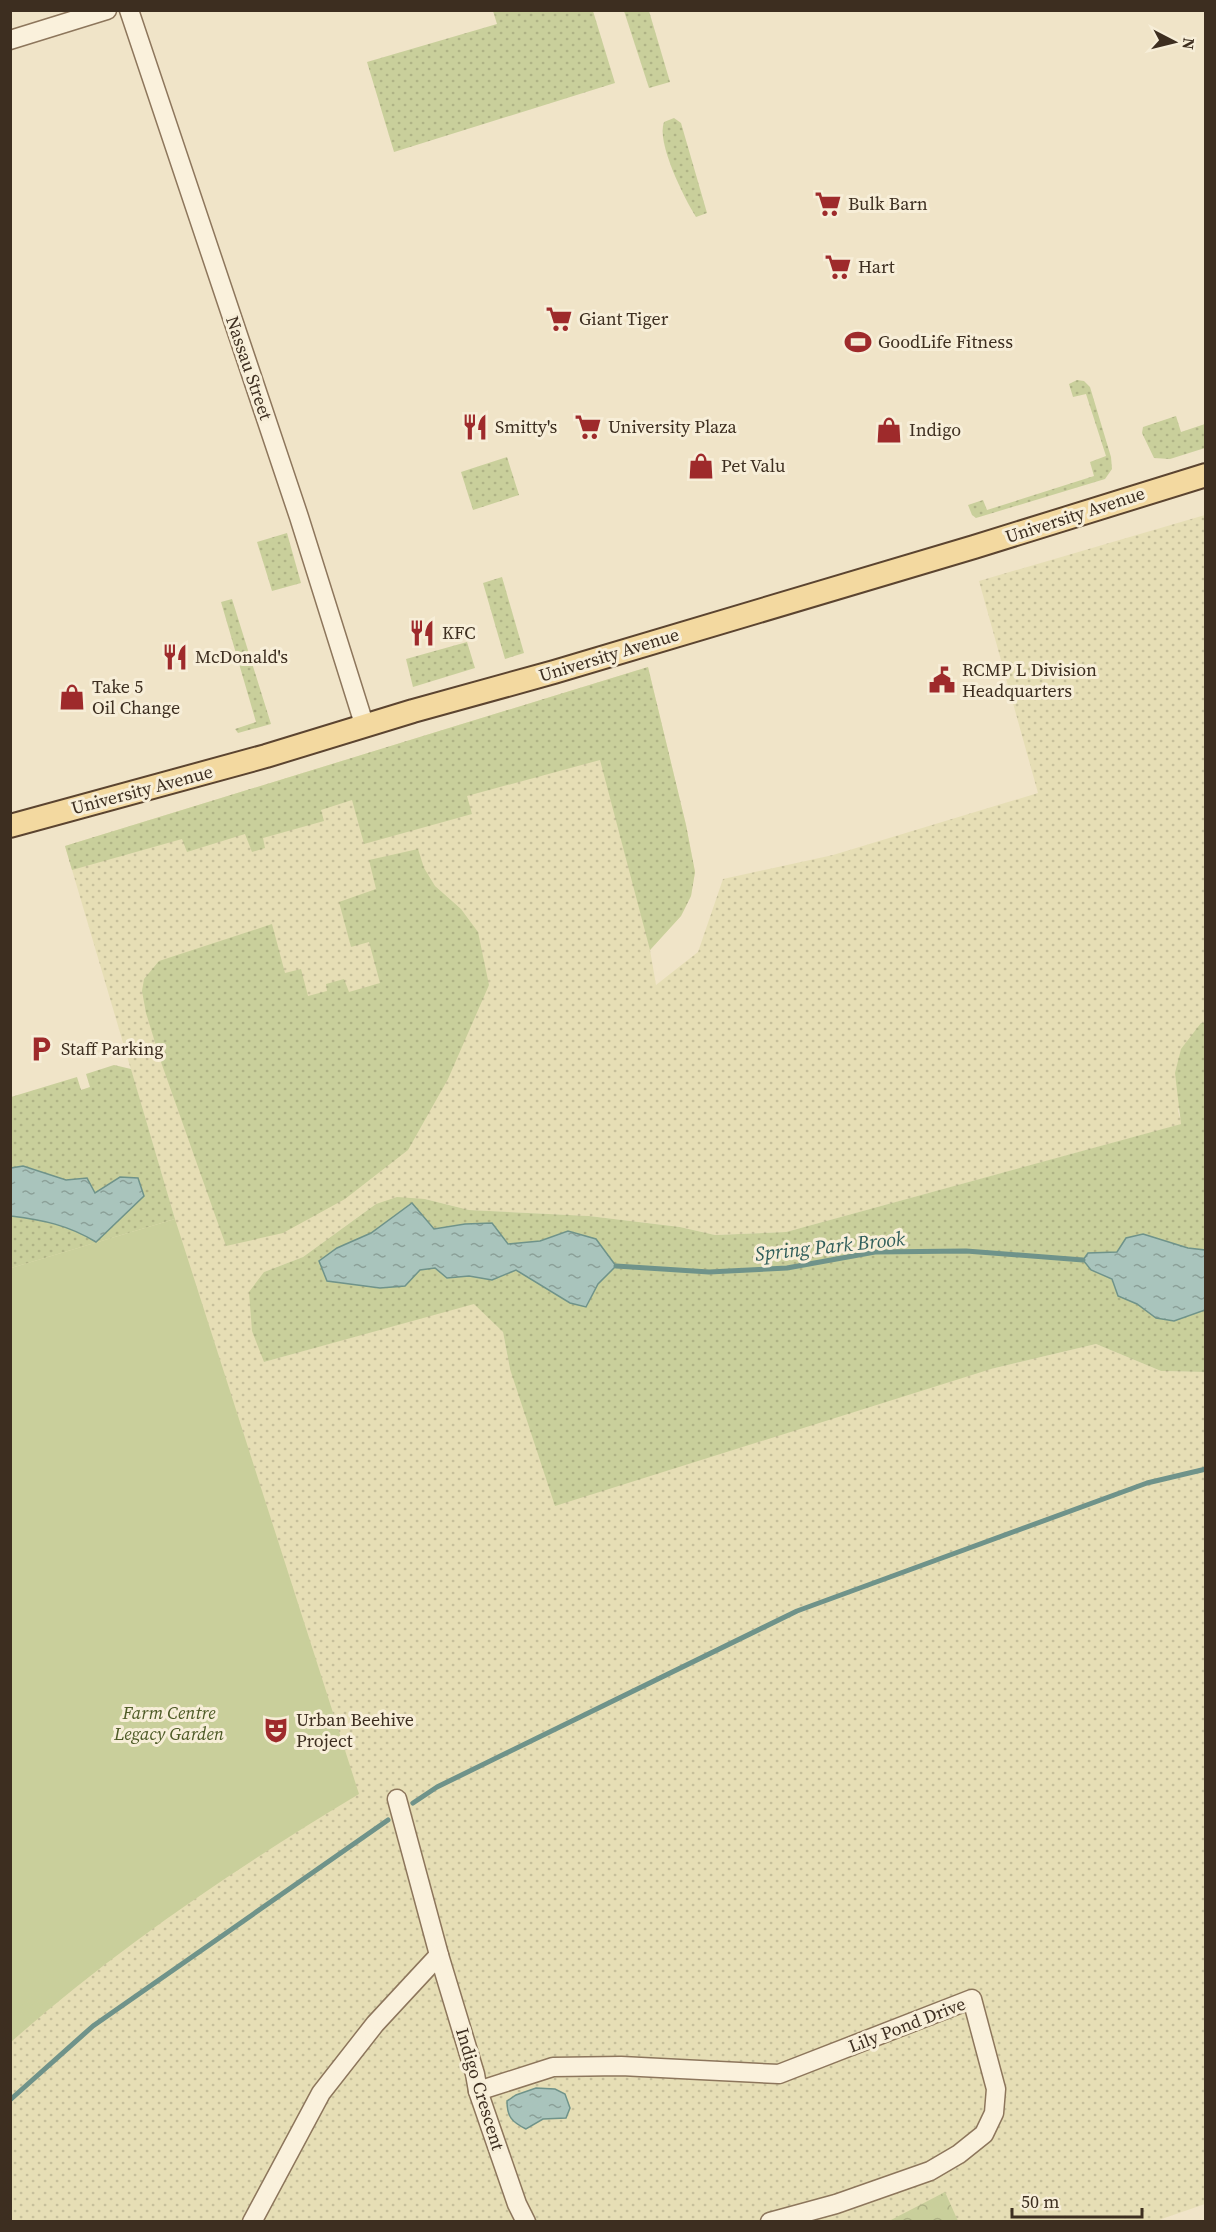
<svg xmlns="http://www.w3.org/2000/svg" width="1216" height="2232" font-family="'Source Serif 4',serif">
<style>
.farmland{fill:url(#farmland-dots)}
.grass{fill:url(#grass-dots)}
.forest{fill:url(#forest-crowns)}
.garden{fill:#c9cf9b}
.water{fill:url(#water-ripples);stroke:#6f938a;stroke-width:1.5}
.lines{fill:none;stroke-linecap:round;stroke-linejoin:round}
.stream{stroke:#6f938a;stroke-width:5}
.minor-casing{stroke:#8d765c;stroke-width:21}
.major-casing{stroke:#5b4430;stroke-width:26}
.minor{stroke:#faf1dc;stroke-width:18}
.major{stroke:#f3d9a0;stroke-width:22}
.labels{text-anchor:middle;stroke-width:6;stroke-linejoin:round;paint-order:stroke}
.poi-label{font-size:18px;fill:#3d2e20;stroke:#f7eed8;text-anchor:start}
.street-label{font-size:18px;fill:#3d2e20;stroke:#f7eed8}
.park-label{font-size:18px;font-style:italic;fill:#4d5a26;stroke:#f7eed8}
.water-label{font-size:20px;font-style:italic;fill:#2f5d5a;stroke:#f7eed8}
</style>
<defs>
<pattern id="farmland-dots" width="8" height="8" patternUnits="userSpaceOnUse" patternTransform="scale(1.5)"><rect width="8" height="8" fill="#e6deb5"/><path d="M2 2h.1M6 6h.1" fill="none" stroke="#c6bf9b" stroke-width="1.8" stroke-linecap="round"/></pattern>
<pattern id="grass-dots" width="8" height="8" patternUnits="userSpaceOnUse" patternTransform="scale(1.5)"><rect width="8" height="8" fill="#c9cf9b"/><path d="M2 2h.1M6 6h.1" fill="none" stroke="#aeb285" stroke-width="1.8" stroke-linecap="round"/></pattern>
<pattern id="forest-crowns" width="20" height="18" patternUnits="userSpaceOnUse" patternTransform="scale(1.5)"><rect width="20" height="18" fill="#c9cf9b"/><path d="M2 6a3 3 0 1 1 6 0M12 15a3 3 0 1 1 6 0" fill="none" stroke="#aeb285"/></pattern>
<pattern id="water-ripples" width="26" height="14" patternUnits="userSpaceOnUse" patternTransform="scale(1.5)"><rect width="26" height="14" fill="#a9c4bc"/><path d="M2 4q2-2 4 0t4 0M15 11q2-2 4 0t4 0" fill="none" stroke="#8ba098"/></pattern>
</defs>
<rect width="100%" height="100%" fill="#f0e4c8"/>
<path class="farmland" d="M1205,515L1206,1023H1201L1178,1111L1182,1124L786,1232L715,1235L680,1227L589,1216L469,1210L425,1199L376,1204L303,1257L264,1272V1362L474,1303L503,1332L510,1369H991L1096,1344L1161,1371L1205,1372V2204L1153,2222H11V1267L175,1219L65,846L648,667L686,825L695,872L691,896L681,916L650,950L656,985L698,952L723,879L833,855L1038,793L979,581Z"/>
<g class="grass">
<path d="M493,11H593L615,83L394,152L367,62L497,24Z"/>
<path d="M624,11H649L670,82L649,88Z"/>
<path d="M674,118L681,123L707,213L696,217C684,198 656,142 664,122Z"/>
<path d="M1077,380L1084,381L1090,387L1111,457L1112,469L1105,479L976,518L972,515L968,505L983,500L987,510L1094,476L1090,462L1106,456L1086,394L1073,397L1069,384Z"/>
<path d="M1176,416L1181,432L1205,424V448L1170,459L1154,458L1142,433L1143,427Z"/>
<path d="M507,457L519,495L473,510L461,472Z"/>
<path d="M287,533L301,583L272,591L257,542Z"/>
<path d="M502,577L524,653L505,659L483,583Z"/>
<path d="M232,599L271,724L238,733L235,729L256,722L221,602Z"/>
<path d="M467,642L475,668L413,687L406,659Z"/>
<path d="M648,667L686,825L695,872L691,896L681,916L650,950L600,760L467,796L472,814L364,844L352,800L321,810L324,821L263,838L265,848L252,852L245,834L187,852L182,839L72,870L65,846Z"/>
<path d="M418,849L424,868L435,886L461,909L478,932L489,985L448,1079L408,1150L345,1199L283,1233L226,1246L161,1062L146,1013L142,991L144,979L159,961L272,924L285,973L301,969L308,996L327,991L326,984L344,979L349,992L380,983L369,942L351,947L339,902L376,889L369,860Z"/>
<path d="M1201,1023H1205V1372L1161,1371L1096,1344L991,1369L555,1506L510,1369L503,1332L474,1304L264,1362L252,1331L249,1292L264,1272L303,1257L376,1204L397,1197L425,1199L469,1210L589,1216L680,1227L715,1235L786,1232L1181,1124L1175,1073L1181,1049Z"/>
<path d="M114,1065L131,1069L175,1219L11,1268V1097L77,1077L81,1090L90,1087L86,1074Z"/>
</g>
<path class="forest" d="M945,2192L958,2221H889Z"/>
<path class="garden" d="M175,1219L359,1794C236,1868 118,1947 11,2042V1268Z"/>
<g class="water">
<path d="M23,1166L66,1180L87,1178L95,1193L120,1177L138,1178L144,1196L96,1242C68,1225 43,1220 11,1216V1168Z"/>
<path d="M412,1203L434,1229L465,1224L492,1223L508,1244L540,1241L568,1231L596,1239L616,1266L598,1284L586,1307L570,1303L516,1270L492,1280L469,1276L447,1278L435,1268L420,1270L405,1286L380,1288L327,1281L319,1261L337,1248L371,1233Z"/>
<path d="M1143,1234L1188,1248L1205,1250V1310L1174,1321L1156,1318L1137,1304L1118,1296L1112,1279L1091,1270L1083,1260L1088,1253L1117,1252L1126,1238Z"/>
<path d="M536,2088L555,2089L565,2094L570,2108L566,2118L543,2119L526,2129C512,2122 507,2117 507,2101L516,2095Z"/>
</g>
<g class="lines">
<g class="stream">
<path d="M616,1266L709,1272L787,1268L875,1252L966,1251L1083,1260"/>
<path d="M413,1803L437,1787L797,1611L1147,1483L1206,1469"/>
<path d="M10,2100L93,2026L388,1820"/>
</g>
<g class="minor-casing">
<g id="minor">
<path d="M129,10L299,517L365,727"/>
<path d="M10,40L107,10"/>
<path d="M439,1955L475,2074L478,2091L517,2204L526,2222"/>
<path d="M478,2091L553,2067L621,2066L779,2074L972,1999L996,2089L994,2113L984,2134L959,2154L930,2171L836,2204L770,2222"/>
<path d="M252,2222L321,2093L375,2024L439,1955L397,1799"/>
</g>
</g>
<g class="major-casing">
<path id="major" d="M10,826L266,756L413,711L554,672L974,547L1206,475"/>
</g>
<use href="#minor" class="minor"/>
<use href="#major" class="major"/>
</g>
<defs>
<g id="supermarket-bare" transform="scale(2.07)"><path d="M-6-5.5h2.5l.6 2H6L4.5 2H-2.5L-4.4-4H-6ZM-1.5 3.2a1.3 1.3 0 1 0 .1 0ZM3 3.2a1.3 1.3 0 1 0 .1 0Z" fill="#9e2a2b" stroke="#f7eed8" stroke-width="2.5" paint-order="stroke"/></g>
<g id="stadium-bare" transform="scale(2.07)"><path d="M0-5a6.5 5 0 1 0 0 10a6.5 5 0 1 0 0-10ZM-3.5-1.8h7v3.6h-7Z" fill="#9e2a2b" stroke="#f7eed8" stroke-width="2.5" paint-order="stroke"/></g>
<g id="restaurant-bare" transform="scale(2.07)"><path d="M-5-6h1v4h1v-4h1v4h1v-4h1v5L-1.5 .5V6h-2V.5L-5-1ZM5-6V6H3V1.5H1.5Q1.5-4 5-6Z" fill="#9e2a2b" stroke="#f7eed8" stroke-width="2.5" paint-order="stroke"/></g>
<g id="shop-bare" transform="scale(2.07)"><path d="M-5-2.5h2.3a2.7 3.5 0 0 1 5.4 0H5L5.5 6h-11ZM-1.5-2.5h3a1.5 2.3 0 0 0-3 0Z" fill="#9e2a2b" stroke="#f7eed8" stroke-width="2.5" paint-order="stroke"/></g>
<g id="civic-bare" transform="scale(2.07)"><path d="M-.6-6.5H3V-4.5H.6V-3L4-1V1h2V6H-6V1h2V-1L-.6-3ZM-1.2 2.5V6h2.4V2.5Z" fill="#9e2a2b" stroke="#f7eed8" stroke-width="2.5" paint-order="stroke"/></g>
<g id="parking-bare" transform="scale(2.07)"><path d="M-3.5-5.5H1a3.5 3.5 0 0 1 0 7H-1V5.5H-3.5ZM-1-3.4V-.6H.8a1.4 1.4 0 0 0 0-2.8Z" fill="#9e2a2b" stroke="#f7eed8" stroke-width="2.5" paint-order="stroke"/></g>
<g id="theatre-bare" transform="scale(2.07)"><path d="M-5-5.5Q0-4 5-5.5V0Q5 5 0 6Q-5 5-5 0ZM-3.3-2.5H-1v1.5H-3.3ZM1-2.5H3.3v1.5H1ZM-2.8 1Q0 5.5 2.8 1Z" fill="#9e2a2b" stroke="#f7eed8" stroke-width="2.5" paint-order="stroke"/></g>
</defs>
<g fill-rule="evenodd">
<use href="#supermarket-bare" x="828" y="204"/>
<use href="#supermarket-bare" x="838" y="267"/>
<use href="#supermarket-bare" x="559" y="319"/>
<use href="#stadium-bare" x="858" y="342"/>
<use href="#restaurant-bare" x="475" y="427"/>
<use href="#supermarket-bare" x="588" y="427"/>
<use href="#shop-bare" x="889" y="430"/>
<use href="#shop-bare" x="701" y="466"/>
<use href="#restaurant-bare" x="422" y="633"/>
<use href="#restaurant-bare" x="175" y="657"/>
<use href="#civic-bare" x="942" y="680"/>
<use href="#shop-bare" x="72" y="697"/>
<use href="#parking-bare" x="41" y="1049"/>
<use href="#theatre-bare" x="276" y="1730"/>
</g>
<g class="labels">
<g class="poi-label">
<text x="848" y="210">Bulk Barn</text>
<text x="858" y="273">Hart</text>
<text x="579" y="325">Giant Tiger</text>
<text x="878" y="348">GoodLife Fitness</text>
<text x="495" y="433">Smitty's</text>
<text x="608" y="433">University Plaza</text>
<text x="909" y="436">Indigo</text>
<text x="721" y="472">Pet Valu</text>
<text x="442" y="639">KFC</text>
<text x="195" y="663">McDonald's</text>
<text x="962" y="676">RCMP L Division<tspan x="962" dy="21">Headquarters</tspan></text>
<text x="92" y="693">Take 5<tspan x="92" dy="21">Oil Change</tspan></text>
<text x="61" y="1055">Staff Parking</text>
<text x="296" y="1726">Urban Beehive<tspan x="296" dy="21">Project</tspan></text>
</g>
<g class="street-label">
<text transform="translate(249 368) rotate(71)" y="6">Nassau Street</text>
<text transform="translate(1075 515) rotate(-18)" y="6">University Avenue</text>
<text transform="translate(609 655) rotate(-17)" y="6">University Avenue</text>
<text transform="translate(142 790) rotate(-15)" y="6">University Avenue</text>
<text transform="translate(907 2025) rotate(-21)" y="6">Lily Pond Drive</text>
<text transform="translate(480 2089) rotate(73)" y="6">Indigo Crescent</text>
</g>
<g class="park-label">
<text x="169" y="1719">Farm Centre<tspan x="169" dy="21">Legacy Garden</tspan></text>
</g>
<g class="water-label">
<text transform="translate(830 1246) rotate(-6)" y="7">Spring Park Brook</text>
</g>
</g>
<rect width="1216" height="2232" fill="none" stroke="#3d2e20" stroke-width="24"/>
<g transform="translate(1174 42) rotate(97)" stroke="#f7eed8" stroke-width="4.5" paint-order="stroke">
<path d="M0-4.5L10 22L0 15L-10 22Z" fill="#3d2e20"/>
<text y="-9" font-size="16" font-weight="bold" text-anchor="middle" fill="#3d2e20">N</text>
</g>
<path d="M1012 2208v9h130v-9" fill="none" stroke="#3d2e20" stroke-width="3"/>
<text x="1021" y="2208" font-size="18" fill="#3d2e20" stroke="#f7eed8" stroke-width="4.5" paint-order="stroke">50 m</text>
</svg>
